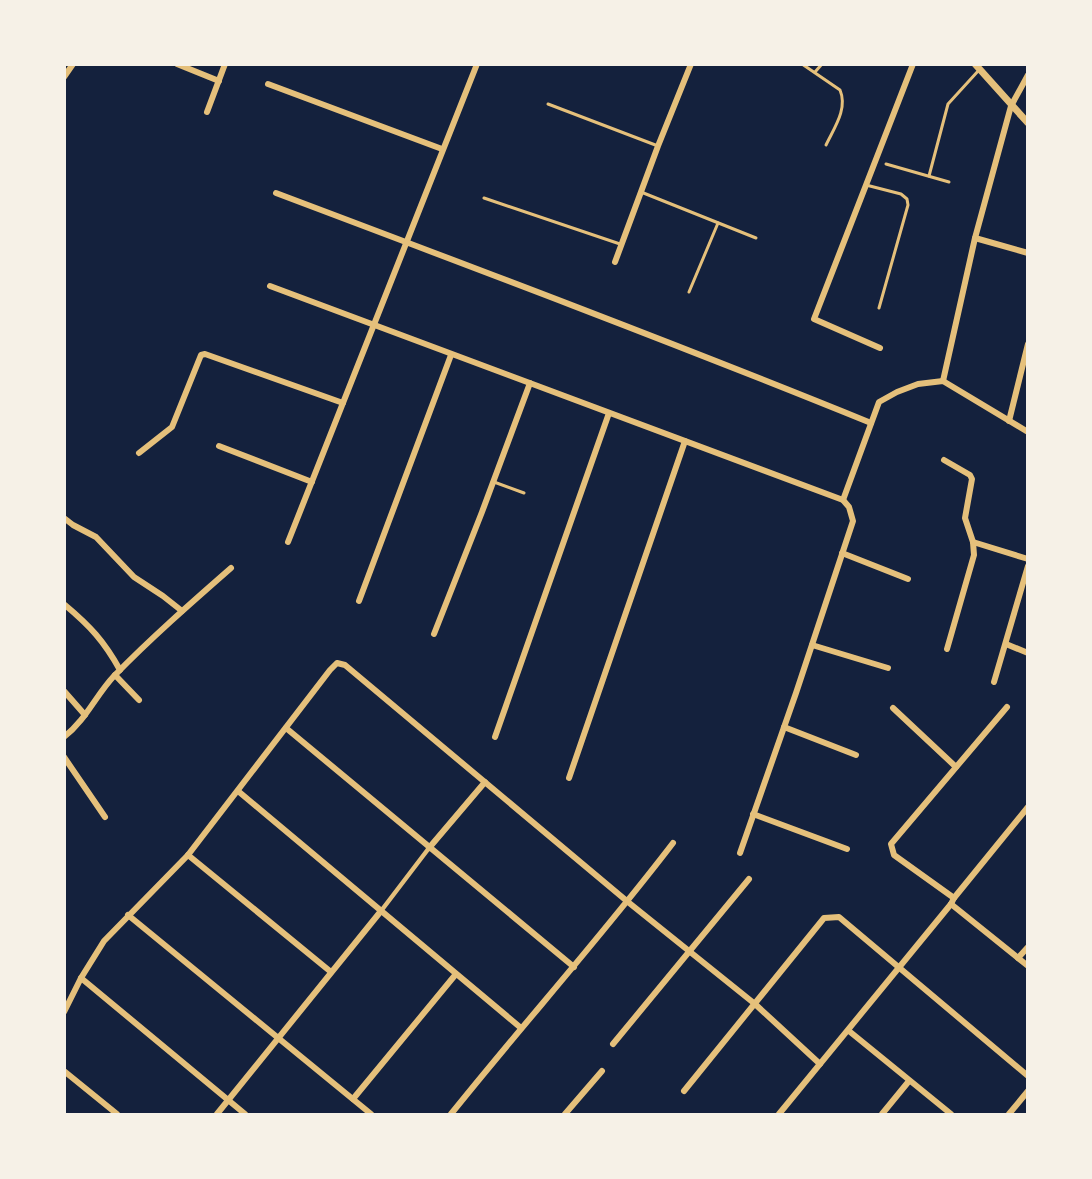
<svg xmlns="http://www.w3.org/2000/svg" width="1092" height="1179" font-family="'Fira Sans',sans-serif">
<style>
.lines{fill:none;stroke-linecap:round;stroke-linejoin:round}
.service{stroke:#e5c07b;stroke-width:3}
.pedestrian{stroke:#e5c07b;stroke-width:4.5}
.minor{stroke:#e5c07b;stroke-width:6}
.tertiary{stroke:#e5c07b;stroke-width:7}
</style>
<rect width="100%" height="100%" fill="#14213d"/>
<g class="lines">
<g class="service">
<path d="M802,64L840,90C848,109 834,128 826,145"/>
<path d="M815,72L822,64"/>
<path d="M548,104L658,146"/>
<path d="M886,164L949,182"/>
<path d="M929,176L948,104L979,70"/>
<path d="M866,185L901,194L907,199L908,205L879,308"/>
<path d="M641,192L756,238"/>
<path d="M484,198L620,244"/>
<path d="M689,292L718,223"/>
<path d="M494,482L524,493"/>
</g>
<path class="pedestrian" d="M381,911L429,848"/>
<g class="minor">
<path d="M177,64L219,81"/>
<path d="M64,77L73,64"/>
<path d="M268,84L442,149"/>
<path d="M207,112L225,64"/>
<path d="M276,193C475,268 674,343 871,423"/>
<path d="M975,238L1028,253"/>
<path d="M615,262L658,146L691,64"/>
<path d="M270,286L843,500L849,507L853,521L796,693L740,853"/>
<path d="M880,348L814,319L913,64"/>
<path d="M943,381L975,238L1011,106L1028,75"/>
<path d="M1009,421L1028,344"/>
<path d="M219,446L312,482"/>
<path d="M139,453L172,427L201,355L205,354L343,403"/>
<path d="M944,460L970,475L972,479L965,518L973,542L974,555L947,649"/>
<path d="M843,500L879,402L897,392L918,384L943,381L1028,432"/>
<path d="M64,518L73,525L96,537L134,577L163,596L182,611"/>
<path d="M288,542L477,64"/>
<path d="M973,542L1028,559"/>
<path d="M842,553L908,579"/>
<path d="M359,601L451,355"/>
<path d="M65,605C90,626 104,641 120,670"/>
<path d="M434,634L482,512L530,383"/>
<path d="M1006,644L1028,653"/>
<path d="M812,645L888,668"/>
<path d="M115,675L139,700"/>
<path d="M994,682L1028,566"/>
<path d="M64,691L85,715"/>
<path d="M893,708L956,767"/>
<path d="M784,727L856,755"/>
<path d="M286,728L574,967"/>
<path d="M64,737C86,720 96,695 114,676C151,638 191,603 231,568"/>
<path d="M495,737L609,413"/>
<path d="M64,757L105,817"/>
<path d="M569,778L685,441"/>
<path d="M238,791L521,1028"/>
<path d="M753,814L847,849"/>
<path d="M429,848L485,782"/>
<path d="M188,855L331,972"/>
<path d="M954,898L894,855L891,844L1007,707"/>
<path d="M951,904L1028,966"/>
<path d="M128,915L371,1114"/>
<path d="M1018,958L1028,947"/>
<path d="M81,978L245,1114"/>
<path d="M64,1012L81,978L104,941L188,855L330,670L337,663L345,665L628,902L755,1004L820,1064"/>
<path d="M849,1031L951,1114"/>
<path d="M613,1044L749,879"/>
<path d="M64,1071L117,1114"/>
<path d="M684,1091L824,918L839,917L1028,1076"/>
<path d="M353,1099L456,974"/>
<path d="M217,1114L381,911"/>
<path d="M451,1114C524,1023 602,936 673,843"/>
<path d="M565,1114L602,1071"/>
<path d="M779,1114L951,904L954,898L1028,807"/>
<path d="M882,1114L909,1081"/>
<path d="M1009,1114L1028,1091"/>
</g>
<path class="tertiary" d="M975,64L1028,123"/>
</g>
<rect width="1092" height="1179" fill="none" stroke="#f6f1e7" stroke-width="132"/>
</svg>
